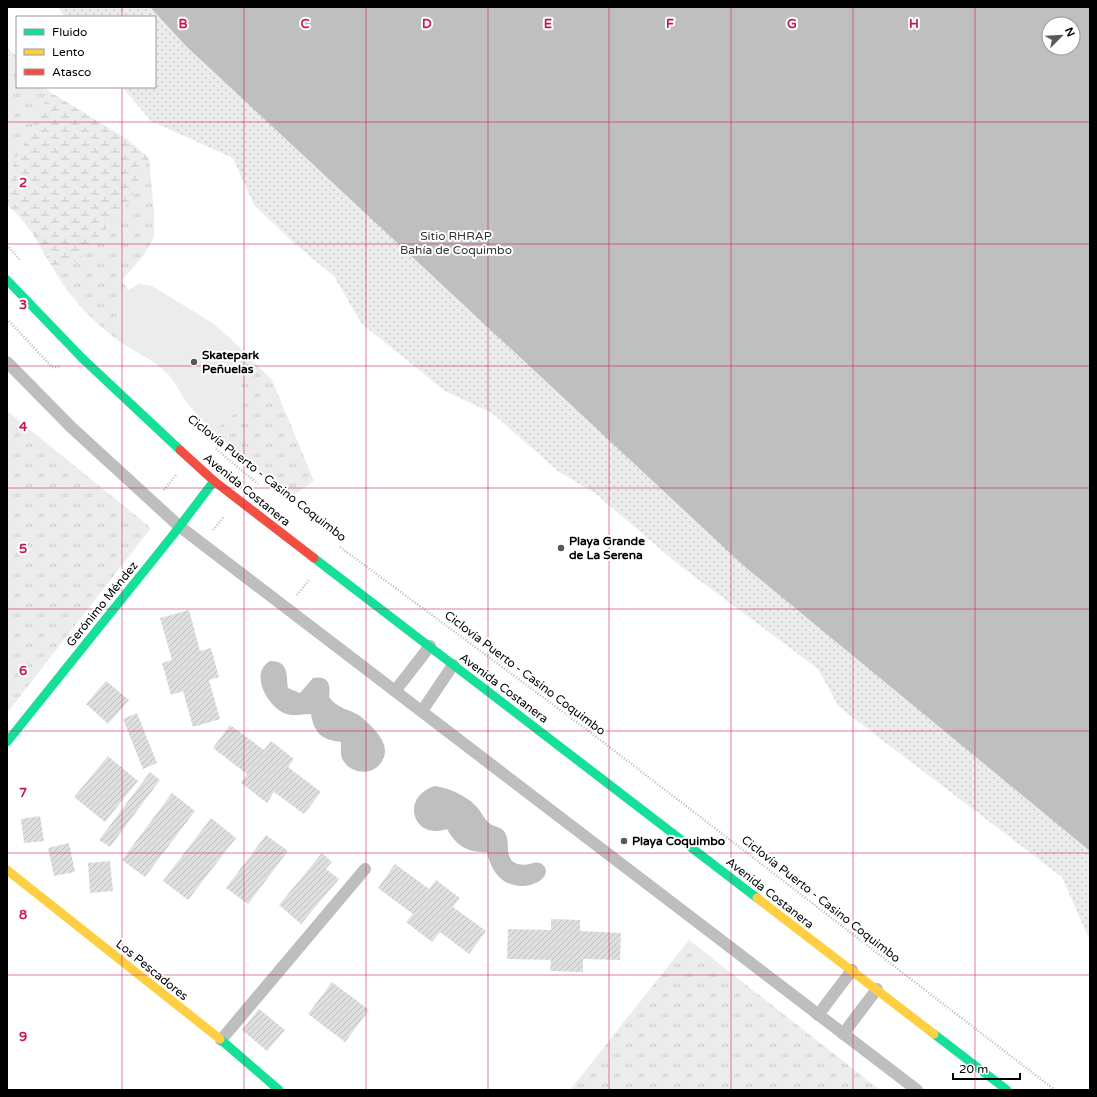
<svg xmlns="http://www.w3.org/2000/svg" width="1097" height="1097" font-family="'Varela Round',sans-serif">
<style>
.grass{fill:url(#grass-tufts)}
.wetland{fill:url(#wetland-marsh)}
.park{fill:url(#park-dots)}
.pitch{fill:#ececec}
.water{fill:#bfbfbf;fill-rule:evenodd}
.building{fill:url(#building-hatch)}
.lines{fill:none;stroke-linecap:round;stroke-linejoin:round}
.path{stroke:#b9b9b9;stroke-width:2.5;stroke-dasharray:1 2;stroke-linecap:butt}
.lane{stroke:#bebebe;stroke-width:12}
.fast{stroke:#16e098;stroke-width:9}
.slow{stroke:#ffcf43;stroke-width:9}
.jam{stroke:#f24e42;stroke-width:9}
.grid{fill:none;stroke:#c2185b;stroke-width:1;stroke-opacity:0.55}
.poi-dot{fill:#595959;stroke:#fff;stroke-width:1.5}
.labels{text-anchor:middle;stroke-width:4;stroke-linejoin:round;paint-order:stroke}
.park-label{font-size:12px;fill:#333;stroke:#fff}
.poi-label{font-size:12px;font-weight:bold;fill:#000;stroke:#fff;text-anchor:start}
.street-label{font-size:12px;fill:#000;stroke:#fff}
.grid-label{font-size:13px;text-anchor:middle;font-weight:bold;fill:#c2185b;stroke:#fff;stroke-width:4;stroke-linejoin:round;paint-order:stroke}
</style>
<defs>
<pattern id="grass-tufts" width="24" height="20" patternUnits="userSpaceOnUse"><rect width="24" height="20" fill="#ececec"/><path d="M3 7l-1-3M5 7V3M7 7l1-3M15 17l-1-3M17 17v-4M19 17l1-3" fill="none" stroke="#c9c9c9"/></pattern>
<pattern id="wetland-marsh" width="20" height="14" patternUnits="userSpaceOnUse"><rect width="20" height="14" fill="#ececec"/><path d="M1 5h8M5 5V1M11 12h8M15 12V8" fill="none" stroke="#c9c9c9"/></pattern>
<pattern id="park-dots" width="8" height="8" patternUnits="userSpaceOnUse"><rect width="8" height="8" fill="#ececec"/><path d="M2 2h.1M6 6h.1" fill="none" stroke="#c9c9c9" stroke-width="1.8" stroke-linecap="round"/></pattern>
<pattern id="building-hatch" width="6" height="6" patternUnits="userSpaceOnUse"><rect width="6" height="6" fill="#dfdfdf"/><path d="M-1 1l2-2M0 6l6-6M5 7l2-2" fill="none" stroke="#bebebe"/></pattern>
</defs>
<rect width="100%" height="100%" fill="#fff"/>
<g class="grass">
<path d="M7,47L17,57V87H45L50,92L7,178Z"/>
<path d="M149,158L154,213V237L144,255L122,280L128,290L120,297L116,327L117,340C92,320 72,300 55,272L65,259L81,258L128,204Z"/>
<path d="M232,340L272,380L314,481L291,497L252,467L216,434L217,428L244,405Z"/>
<path d="M7,411L151,528L7,713Z"/>
<path d="M689,940L880,1090H570Z"/>
</g>
<path class="wetland" d="M50,92L127,139L149,158L128,204L81,258L68,266L65,260L55,272C39,246 32,226 7,205V178Z"/>
<path class="park" d="M58,7H383L1090,622V941L1062,877L839,707L818,669L679,565L596,494L558,471L492,413L445,391L361,323L334,276L295,244L254,205L233,158L151,121L122,87H155V17H65Z"/>
<path class="pitch" d="M139,284L152,286L211,322L232,340L244,405L217,428L216,434C205,423 194,412 185,400C179,391 175,382 168,374C154,360 134,351 117,340L116,327L120,297L128,290Z"/>
<g class="water">
<path d="M150,7H1090V851L744,566L186,46ZM1049,24H1073V48H1049Z"/>
<path d="M270,661C289,661 286,674 288,688L300,693L313,678C328,675 331,684 329,697C339,710 348,708 360,716C363,718 366,722 369,724C380,735 392,749 380,764C369,778 345,772 341,755C341,751 341,746 341,742C322,740 314,733 311,714C302,714 293,717 284,713C267,705 249,673 270,661Z"/>
<path d="M435,786C451,789 465,795 476,806C481,811 484,819 489,823C495,828 503,826 506,835C510,844 505,851 512,861C526,871 535,857 543,865C560,882 498,908 487,852C468,853 456,846 447,829C412,841 400,796 435,786Z"/>
</g>
<g class="building">
<path d="M189,610L200,651L211,648L219,677L209,680L220,719L193,727L183,691L171,695L162,663L172,660L160,618Z"/>
<path d="M106,681L129,700L108,724L86,704Z"/>
<path d="M137,713L157,763L143,769L123,719Z"/>
<path d="M230,725L264,750L271,741L294,759L288,767L321,792L304,814L274,792L267,803L241,783L247,774L213,748Z"/>
<path d="M108,756L138,781L105,822L74,797Z"/>
<path d="M150,772L160,780L110,847L99,840Z"/>
<path d="M172,793L195,811L145,877L122,860Z"/>
<path d="M40,816L44,841L24,843L21,819Z"/>
<path d="M211,818L236,838L188,900L163,881Z"/>
<path d="M266,835L288,851L248,904L226,888Z"/>
<path d="M69,843L75,872L54,876L48,848Z"/>
<path d="M322,853L332,862L326,869L339,879L301,924L279,905Z"/>
<path d="M110,861L113,891L90,893L88,863Z"/>
<path d="M395,864L429,889L436,880L460,898L453,907L486,931L469,954L440,932L432,942L406,922L413,914L378,888Z"/>
<path d="M551,919L580,920V931L621,933L620,960L583,959V972L550,971L551,960L507,959L508,929L551,930Z"/>
<path d="M332,982L369,1010L345,1042L308,1014Z"/>
<path d="M259,1009L285,1030L267,1051L242,1030Z"/>
</g>
<g class="lines">
<g class="path">
<path d="M7,245L21,261"/>
<path d="M7,319L52,367H60"/>
<path d="M216,449L258,484"/>
<path d="M164,490L176,475"/>
<path d="M213,530L224,517"/>
<path d="M340,547L586,729L1055,1090"/>
<path d="M297,595L309,580"/>
</g>
<g class="lane">
<path d="M7,362L71,427L179,526L917,1090"/>
<path d="M395,691L430,646"/>
<path d="M422,711L453,665"/>
<path d="M818,1015L852,970"/>
<path d="M843,1034L877,989"/>
<path d="M221,1040L365,869"/>
</g>
<g class="fast">
<path d="M7,280L82,358L180,450"/>
<path d="M314,558L757,898"/>
<path d="M7,742L173,535L214,481"/>
<path d="M934,1034L1007,1090"/>
<path d="M220,1039L279,1090"/>
</g>
<g class="slow">
<path d="M7,870L220,1039"/>
<path d="M757,898L934,1034"/>
</g>
<path class="jam" d="M180,450L214,481L314,558"/>
</g>
<path class="grid" d="M122,7V17M244,7V1090M366,7V1090M488,7V1090M609,7V1090M731,7V1090M853,7V1090M975,7V1090M122,87V1090M7,122H1090M7,244H1090M7,366H1090M7,488H1090M7,609H1090M7,731H1090M7,853H1090M7,975H1090"/>
<g class="poi-dot">
<circle cx="194" cy="362" r="4"/>
<circle cx="561" cy="548" r="4"/>
<circle cx="624" cy="841" r="4"/>
</g>
<g class="labels">
<g class="park-label">
<text x="456" y="240">Sitio RHRAP<tspan x="456" dy="14">Bahía de Coquimbo</tspan></text>
</g>
<g class="poi-label">
<text x="202" y="359">Skatepark<tspan x="202" dy="14">Peñuelas</tspan></text>
<text x="569" y="545">Playa Grande<tspan x="569" dy="14">de La Serena</tspan></text>
<text x="632" y="845">Playa Coquimbo</text>
</g>
<g class="street-label">
<text transform="translate(267 478) rotate(38)" y="4">Ciclovía Puerto - Casino Coquimbo</text>
<text transform="translate(247 490) rotate(39)" y="4">Avenida Costanera</text>
<text transform="translate(102 604) rotate(-51)" y="4">Gerónimo Méndez</text>
<text transform="translate(525 673) rotate(37)" y="4">Ciclovía Puerto - Casino Coquimbo</text>
<text transform="translate(504 688) rotate(37)" y="4">Avenida Costanera</text>
<text transform="translate(770 893) rotate(38)" y="4">Avenida Costanera</text>
<text transform="translate(821 899) rotate(38)" y="4">Ciclovía Puerto - Casino Coquimbo</text>
<text transform="translate(152 970) rotate(39)" y="4">Los Pescadores</text>
</g>
</g>
<g class="grid-label">
<text x="183" y="28">B</text>
<text x="305" y="28">C</text>
<text x="427" y="28">D</text>
<text x="548" y="28">E</text>
<text x="670" y="28">F</text>
<text x="792" y="28">G</text>
<text x="914" y="28">H</text>
<text x="23" y="187">2</text>
<text x="23" y="309">3</text>
<text x="23" y="431">4</text>
<text x="23" y="553">5</text>
<text x="23" y="675">6</text>
<text x="23" y="797">7</text>
<text x="23" y="919">8</text>
<text x="23" y="1041">9</text>
</g>
<rect width="1097" height="1097" fill="none" stroke="#000000" stroke-width="16"/>
<rect x="16" y="16" width="140" height="72" fill="#ffffff" stroke="#999999"/>
<rect x="24" y="29" width="20" height="6" fill="#16e098" stroke="#999999"/>
<text x="52" y="36" font-size="12" fill="#000000">Fluido</text>
<rect x="24" y="49" width="20" height="6" fill="#ffcf43" stroke="#999999"/>
<text x="52" y="56" font-size="12" fill="#000000">Lento</text>
<rect x="24" y="69" width="20" height="6" fill="#f24e42" stroke="#999999"/>
<text x="52" y="76" font-size="12" fill="#000000">Atasco</text>
<g transform="translate(1061 36) rotate(66)"><circle r="19" fill="#ffffff" stroke="#999999"/>
<path d="M0-3L7 15L0 10L-7 15Z" fill="#595959"/>
<text y="-6" font-size="11" font-weight="bold" text-anchor="middle" fill="#000000">N</text>
</g>
<path d="M953 1073v6h67v-6" fill="none" stroke="#000000" stroke-width="2"/>
<text x="959" y="1073" font-size="12" fill="#000000" stroke="#ffffff" stroke-width="3" paint-order="stroke">20 m</text>
</svg>
